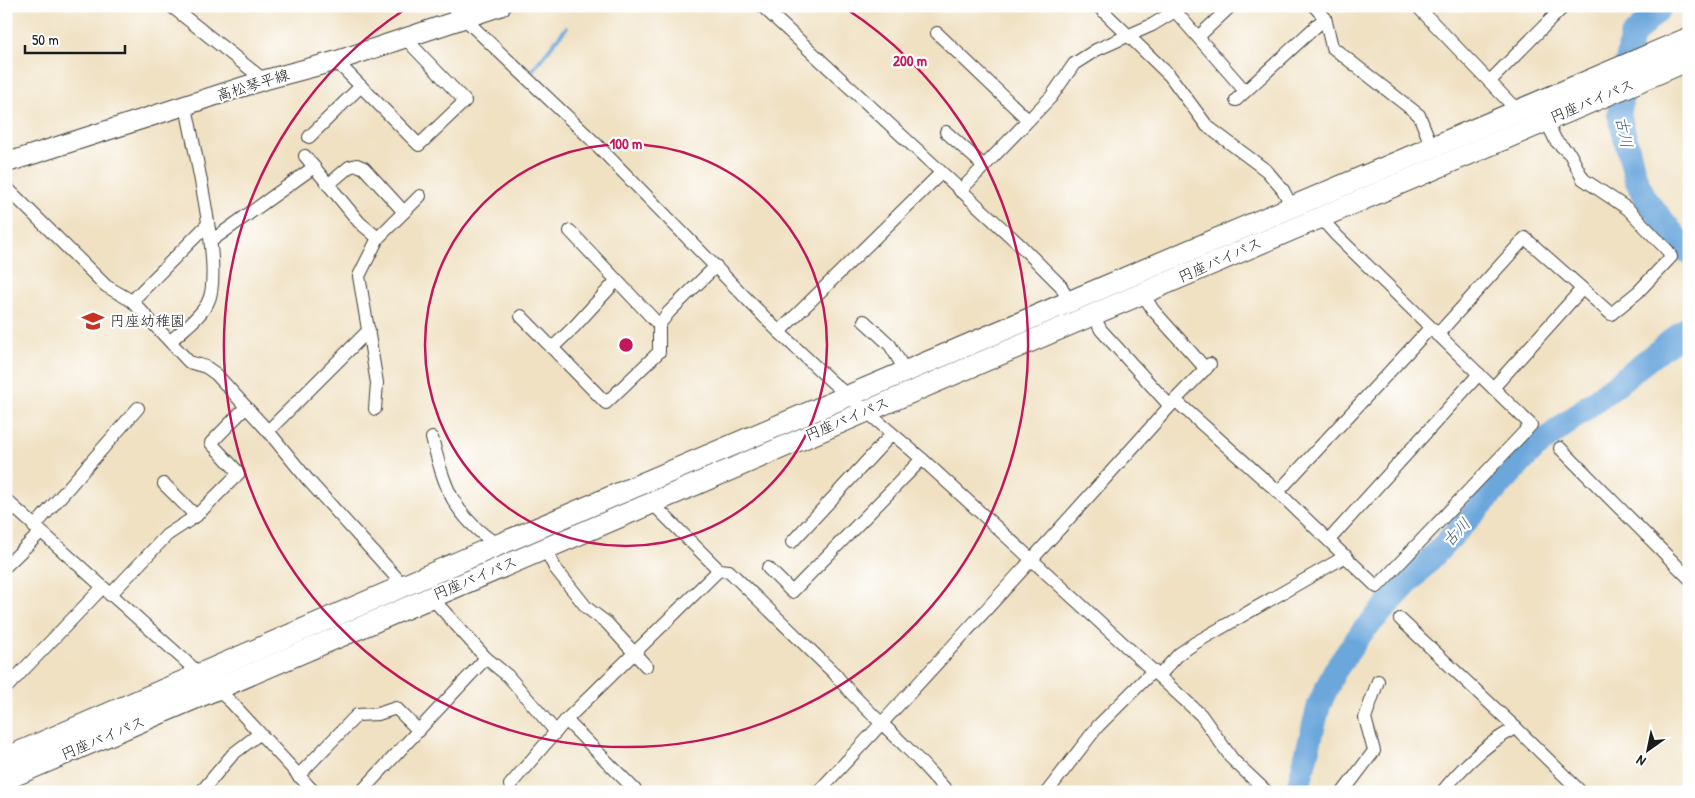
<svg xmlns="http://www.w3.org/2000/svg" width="1695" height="798" font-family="'Patrick Hand','Klee One',sans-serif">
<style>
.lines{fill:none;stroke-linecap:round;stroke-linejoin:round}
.stream{stroke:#6ca7dc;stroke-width:4}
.river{stroke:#6ca7dc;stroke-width:24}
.minor-casing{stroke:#3c3a35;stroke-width:14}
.secondary-casing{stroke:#3c3a35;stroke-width:21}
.trunk-casing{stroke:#3c3a35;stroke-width:23}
.minor{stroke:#fff;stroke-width:12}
.secondary{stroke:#fff;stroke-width:19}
.trunk{stroke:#fff;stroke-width:21}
.ring{fill:none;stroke:#c2185b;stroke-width:2.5}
.labels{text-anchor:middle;stroke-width:4.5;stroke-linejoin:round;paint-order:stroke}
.street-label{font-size:15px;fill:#1c1c1c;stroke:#fff}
.poi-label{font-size:15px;fill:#1c1c1c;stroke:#fff;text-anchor:start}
.water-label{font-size:16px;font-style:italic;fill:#405b72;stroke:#fff}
.centre{fill:#c2185b;stroke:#fff;stroke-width:2.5}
.ring-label{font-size:15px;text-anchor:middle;font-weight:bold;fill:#c2185b;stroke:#fff;stroke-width:4.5;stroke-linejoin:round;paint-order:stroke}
</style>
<rect width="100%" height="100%" fill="#fff"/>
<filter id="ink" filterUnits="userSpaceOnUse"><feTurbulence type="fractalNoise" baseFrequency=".02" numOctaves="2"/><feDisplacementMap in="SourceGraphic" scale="10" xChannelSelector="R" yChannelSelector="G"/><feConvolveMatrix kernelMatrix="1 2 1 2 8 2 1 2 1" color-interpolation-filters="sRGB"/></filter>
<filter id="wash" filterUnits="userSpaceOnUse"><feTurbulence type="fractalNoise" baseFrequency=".0096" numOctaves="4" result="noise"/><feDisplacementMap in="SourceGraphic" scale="20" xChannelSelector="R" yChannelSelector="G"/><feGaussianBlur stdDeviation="1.12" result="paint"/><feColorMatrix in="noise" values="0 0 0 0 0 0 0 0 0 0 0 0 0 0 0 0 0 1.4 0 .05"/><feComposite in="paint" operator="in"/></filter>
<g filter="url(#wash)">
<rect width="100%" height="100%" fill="#f0e1c3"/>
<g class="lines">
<path class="stream" d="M530,73L566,28"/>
<g class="river">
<path d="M1662,6L1631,38L1619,114L1636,179L1646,200L1689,253"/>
<path d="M1297,792L1319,705L1334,672L1362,632L1534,449L1689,327"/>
</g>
</g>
</g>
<g filter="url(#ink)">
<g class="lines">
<g class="minor-casing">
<g id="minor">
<path d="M171,6L264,80"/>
<path d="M451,6L593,141L779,332L832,382L922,459L1201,715L1233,760L1267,792"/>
<path d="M762,6L1021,246L1061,286L1069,303"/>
<path d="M1098,6L1170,76L1207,126L1267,171L1283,190L1292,207"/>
<path d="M1314,6L1325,18L1332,47L1419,115L1432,147"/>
<path d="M1417,6L1511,104L1524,109"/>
<path d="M937,33L1028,120"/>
<path d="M1198,37L1231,6"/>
<path d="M336,61L419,145L465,101L405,38"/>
<path d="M1490,81L1564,6"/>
<path d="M1236,100L1325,18"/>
<path d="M946,132L984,166"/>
<path d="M309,137L361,86"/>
<path d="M305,156L359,222L378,238"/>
<path d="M328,185L349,167L357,165L364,168L404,212"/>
<path d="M6,187L106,286L132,301L189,362L206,367L216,374L268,431L308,480L404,586"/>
<path d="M960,191L1051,97L1074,64L1096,50L1152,25L1175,11L1245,91"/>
<path d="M570,231L659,325"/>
<path d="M211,241L314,167"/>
<path d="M1143,294L1153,310L1206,369"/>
<path d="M132,301L208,224"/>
<path d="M1093,315L1101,330L1170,406L1175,400L1278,492L1377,587L1531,425L1336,235L1320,217"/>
<path d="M521,316L606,403L659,352V325L669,312L716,266"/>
<path d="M864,321L890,345L906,372"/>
<path d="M779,332L941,173"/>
<path d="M1437,335L1525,238L1611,314L1638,292L1671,257L1668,251L1628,209L1583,179L1570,154L1556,141L1546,121"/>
<path d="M171,341C182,330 201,317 208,302C224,271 193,145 186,106"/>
<path d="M552,348L574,327L617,280"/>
<path d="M1493,388L1582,289"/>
<path d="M1175,400L1210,364"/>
<path d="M375,409L377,383L359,276L378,238L420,196"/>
<path d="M268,431L369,330"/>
<path d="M432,438C445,488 453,516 498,545"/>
<path d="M1560,448L1689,578"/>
<path d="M164,484L196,516"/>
<path d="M1278,492L1430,328"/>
<path d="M6,500L231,702L314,792"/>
<path d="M651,502L719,570L729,571L835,674C858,704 883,723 908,749C922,763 935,778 948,792"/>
<path d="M34,527L138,408"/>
<path d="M1329,540L1479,374"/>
<path d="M792,542L891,435"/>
<path d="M545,548L555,568L587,608L607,623L646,666"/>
<path d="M6,566L40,533"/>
<path d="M768,568L792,592L922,459"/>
<path d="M110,595L167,535L196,516L239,473L211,443L246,407"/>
<path d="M431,597L486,658L508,676L556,732"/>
<path d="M1400,619L1516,728L1581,792"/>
<path d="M1159,676L1179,654L1195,643L1346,556"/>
<path d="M6,688L102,588"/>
<path d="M566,720L637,792"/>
<path d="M298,776L357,715L378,714L396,708L419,731"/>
<path d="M510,785L566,720L719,570"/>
<path d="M201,792L233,754L259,734"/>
<path d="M361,792L486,658"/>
<path d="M818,792C937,664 1054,536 1170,406"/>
<path d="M1047,792L1098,726L1153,671"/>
<path d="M1343,792L1374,751L1365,718L1378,681"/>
<path d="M1442,792C1463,766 1486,743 1516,728"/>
</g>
</g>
<g class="secondary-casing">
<path id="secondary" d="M6,163L264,80L336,61L501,6"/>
</g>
<g class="trunk-casing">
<g id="trunk">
<path d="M6,758L498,545L1689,38"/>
<path d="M6,779L1689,60"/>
</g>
</g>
<use href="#minor" class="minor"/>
<use href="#secondary" class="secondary"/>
<use href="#trunk" class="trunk"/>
</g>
</g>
<g class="ring">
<circle cx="626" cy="345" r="201"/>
<path d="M845 8A402 402 0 1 1 407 8"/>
</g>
<defs>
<g id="school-bare" transform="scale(1.725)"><path d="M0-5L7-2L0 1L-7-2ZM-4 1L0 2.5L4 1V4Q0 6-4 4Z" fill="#c8321e" stroke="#fff" stroke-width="2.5" paint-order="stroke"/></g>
</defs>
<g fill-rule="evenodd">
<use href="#school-bare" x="93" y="321"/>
</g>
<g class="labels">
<g class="street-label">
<text transform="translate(253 85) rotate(-17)" y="5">高松琴平線</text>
<text transform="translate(1592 101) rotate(-23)" y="5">円座バイパス</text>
<text transform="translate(1220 260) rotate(-24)" y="5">円座バイパス</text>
<text transform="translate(847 419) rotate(-23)" y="5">円座バイパス</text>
<text transform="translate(475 578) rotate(-23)" y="5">円座バイパス</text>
<text transform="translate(103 738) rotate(-23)" y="5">円座バイパス</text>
</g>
<g class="poi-label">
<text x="110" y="326">円座幼稚園</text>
</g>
<g class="water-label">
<text transform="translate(1625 132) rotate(79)" y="6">古川</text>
<text transform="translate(1456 532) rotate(-47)" y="6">古川</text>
</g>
</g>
<circle cx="626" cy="345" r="8" class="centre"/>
<g class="ring-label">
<text x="910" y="66">200 m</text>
<text x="626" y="149">100 m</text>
</g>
<rect width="1695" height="798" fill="none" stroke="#fff" stroke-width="25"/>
<g transform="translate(1648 750) rotate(213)" stroke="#ffffff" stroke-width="4" paint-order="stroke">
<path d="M0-4L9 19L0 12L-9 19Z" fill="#1c1c1c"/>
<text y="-8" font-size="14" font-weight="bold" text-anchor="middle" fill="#1c1c1c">N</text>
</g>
<path d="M25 45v8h100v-8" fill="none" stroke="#1c1c1c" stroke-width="2.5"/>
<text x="32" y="45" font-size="15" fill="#1c1c1c" stroke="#ffffff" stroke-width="4" paint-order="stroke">50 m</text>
</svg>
